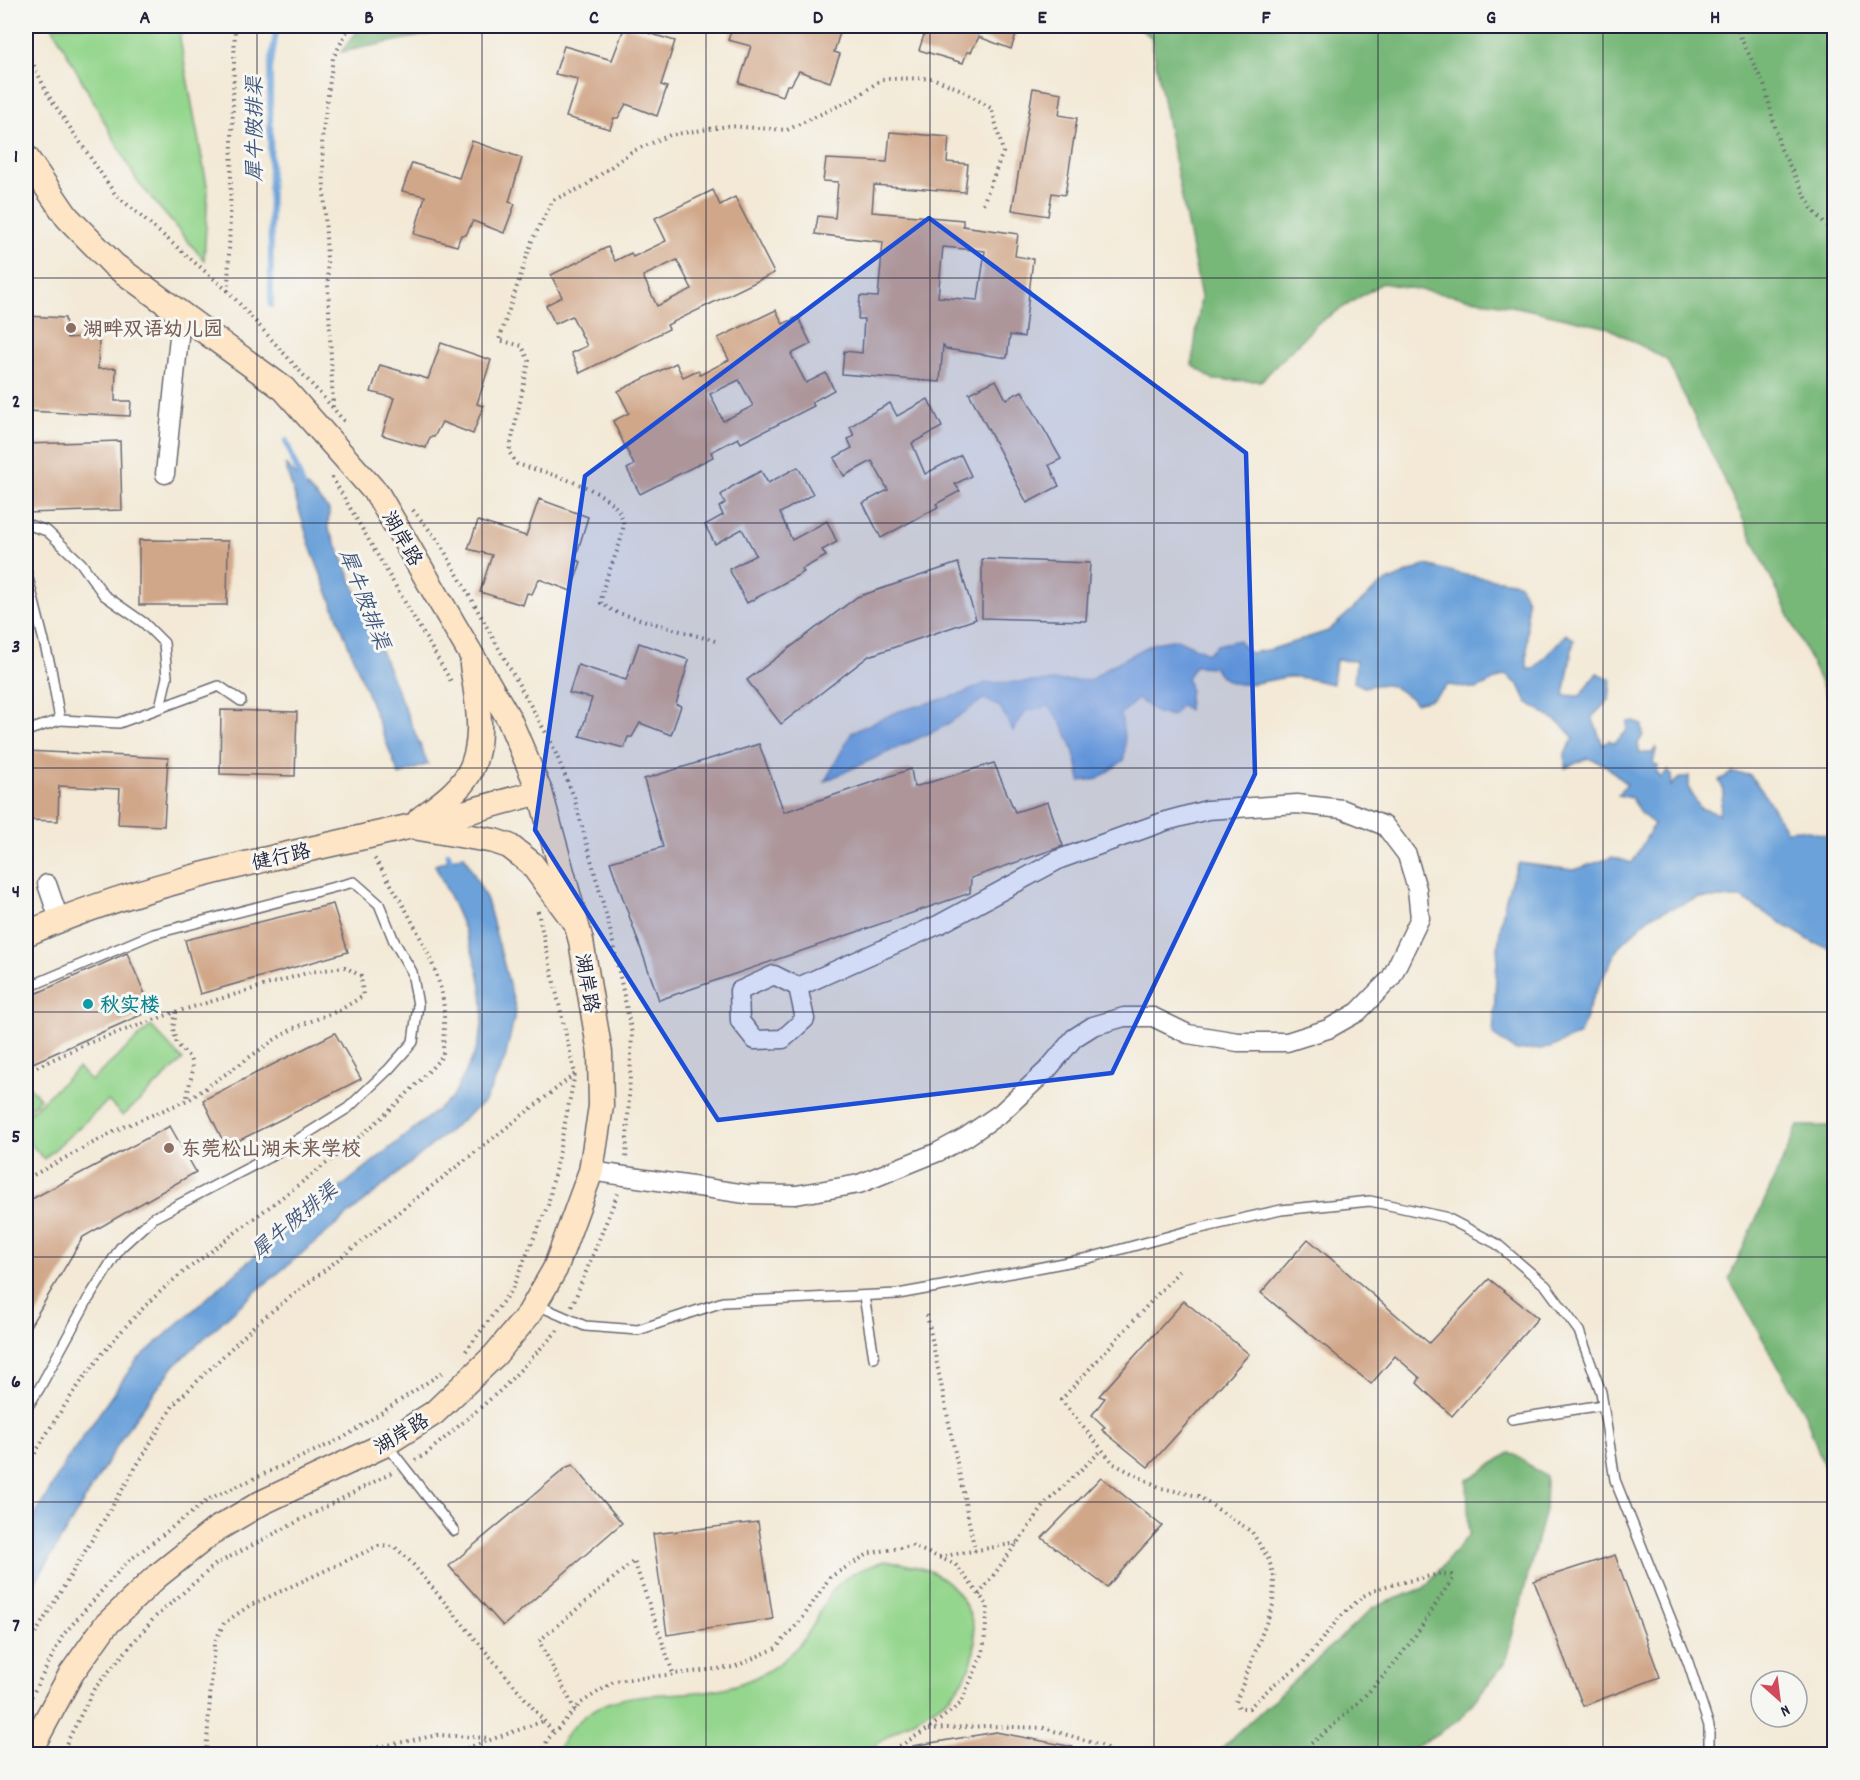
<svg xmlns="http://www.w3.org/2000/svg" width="1860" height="1780" font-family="Dekko,'LXGW WenKai TC',sans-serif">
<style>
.green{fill:#94d68d;stroke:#5b7c64;stroke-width:1.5}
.forest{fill:#77b778;stroke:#4c6c5a;stroke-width:1.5}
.water{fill:#6ca2da;stroke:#47628a;stroke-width:1.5}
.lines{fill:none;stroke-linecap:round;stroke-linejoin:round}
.stream{stroke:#6ca2da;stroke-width:6}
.building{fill:#d1a78a;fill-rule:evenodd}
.lane-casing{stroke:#6b6871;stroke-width:12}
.street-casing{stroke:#6b6871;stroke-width:21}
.secondary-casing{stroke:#6b6871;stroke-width:27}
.path{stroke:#6b6871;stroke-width:4;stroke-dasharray:1.5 4.5;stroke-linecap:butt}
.lane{stroke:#fff;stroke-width:9}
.street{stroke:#fff;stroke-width:18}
.secondary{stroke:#fde5c5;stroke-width:24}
.marked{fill:#1d4ed8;fill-opacity:0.2;stroke:#1d4ed8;stroke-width:4.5;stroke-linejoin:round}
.grid{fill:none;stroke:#22223b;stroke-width:1.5;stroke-opacity:0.55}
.education-dot{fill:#8d6e63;stroke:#f6f6f2;stroke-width:2}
.culture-dot{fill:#0f9aa8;stroke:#f6f6f2;stroke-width:2}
.labels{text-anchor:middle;stroke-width:6;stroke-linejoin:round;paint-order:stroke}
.education-label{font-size:20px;font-weight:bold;fill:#785e54;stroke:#f6f6f2;text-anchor:start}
.street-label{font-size:20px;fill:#22223b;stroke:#f6f6f2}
.culture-label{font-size:20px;font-weight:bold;fill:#0d838f;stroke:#f6f6f2;text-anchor:start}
.water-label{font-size:21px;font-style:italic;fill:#40557b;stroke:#f6f6f2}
.neatline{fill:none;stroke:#22223b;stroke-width:2}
.grid-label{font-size:20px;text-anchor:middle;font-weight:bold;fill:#22223b}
</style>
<rect width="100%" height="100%" fill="#f6f6f2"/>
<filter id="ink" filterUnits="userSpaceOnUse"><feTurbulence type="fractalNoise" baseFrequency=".0167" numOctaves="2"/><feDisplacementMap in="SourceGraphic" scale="12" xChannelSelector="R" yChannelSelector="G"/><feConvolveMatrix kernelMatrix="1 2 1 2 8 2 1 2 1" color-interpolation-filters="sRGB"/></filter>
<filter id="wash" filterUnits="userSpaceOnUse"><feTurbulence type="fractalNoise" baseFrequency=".008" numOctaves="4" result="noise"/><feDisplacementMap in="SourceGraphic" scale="24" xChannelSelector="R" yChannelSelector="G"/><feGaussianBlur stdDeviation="1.35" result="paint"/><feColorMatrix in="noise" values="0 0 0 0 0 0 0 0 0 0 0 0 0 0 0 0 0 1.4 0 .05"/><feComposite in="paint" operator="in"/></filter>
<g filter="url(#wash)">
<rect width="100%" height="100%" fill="#f3e9d6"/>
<g class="green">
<path d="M52,26H182L180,39L208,191L204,260L137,181Z"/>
<path d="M151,1026L183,1060L123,1116L108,1101L44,1159L26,1139V1116L78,1068L91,1081Z"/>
<path d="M27,1084L40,1098L26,1112V1085Z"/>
<path d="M884,1561C923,1566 948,1571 967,1608C975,1624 977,1639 973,1657C959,1714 900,1715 868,1754H555C598,1668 674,1709 744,1682C772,1672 798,1652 813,1625C822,1608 830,1589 847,1577C858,1570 871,1566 884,1561Z"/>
</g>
<g class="forest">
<path d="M361,26H469L341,52Z"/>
<path d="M1136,26H1834V710L1667,360L1609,328L1522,308L1382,283L1318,323L1261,381L1214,380L1192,365L1201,297L1151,37Z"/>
<path d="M1798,1126H1834V1494L1805,1414L1729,1279Z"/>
<path d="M1511,1452L1546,1477L1545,1510L1505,1663L1458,1721L1404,1754H1215L1374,1607L1424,1588L1469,1535L1467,1480Z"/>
</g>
<g class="water">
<path d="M285,464L329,510L328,529L338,548L428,764L399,775L311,549Z"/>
<path d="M1426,565L1465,575L1519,583L1527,600V669H1534L1566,634L1574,639L1564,695L1580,696L1597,673L1611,679L1609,700L1592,717L1603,745L1609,740L1614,743L1626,732L1628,722L1635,721L1642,725L1643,735L1638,744L1640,753H1652L1657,746L1653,763L1658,766L1657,773L1661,778L1668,770L1672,775L1671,786L1678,779L1689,776V789L1700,808L1719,814L1724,791L1719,780L1732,773L1750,775L1765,795L1786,830L1799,829L1834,837V949L1814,943L1741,898H1698L1651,916L1619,946L1592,999L1580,1034L1550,1048L1516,1051L1493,1035C1497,981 1494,911 1519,863L1574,870L1613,857L1632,863L1654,824L1640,813L1632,798L1618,795L1627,784L1605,765L1588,758L1565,768V753L1574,738L1562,725L1527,702L1519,685L1505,675L1477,689L1448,685L1432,699L1416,703C1397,687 1388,680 1364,687L1354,682L1356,661L1336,660L1333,684C1320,682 1304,676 1291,677C1263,678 1233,698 1214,667L1195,666L1187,678L1190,688L1188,710L1181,705L1172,716L1157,713L1138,699L1121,714L1125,743L1124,760L1098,779L1080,781C1076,753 1068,729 1049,706L1026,711L1013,731L1000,707L984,699L943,727L825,781L852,732L899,711L961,694L986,683L1091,680L1107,668L1154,643L1177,639L1208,653L1217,645L1238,640L1250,653L1272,649L1328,631L1380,585Z"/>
<path d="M464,855L487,900L516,1010L505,1059L485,1101L247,1299L174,1366L127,1429L26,1598V1532L66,1461L136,1361L249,1261L452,1098C462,1078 475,1058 480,1036C494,981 457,913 435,865Z"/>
</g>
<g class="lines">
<g class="stream">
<path d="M271,305L270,69L277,26"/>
<path d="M286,441L304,488"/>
<path d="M448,854L453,867"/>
</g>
</g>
<g id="blocks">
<g class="building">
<path d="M625,26L675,41L661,85L667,87L657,116L626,104L618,118H614L610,129L566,117L578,79L555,74L564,46L612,60Z"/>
<path d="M733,26H842L834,52L840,54L830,82L799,71L791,85H787L783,96L739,83L751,46L728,40Z"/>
<path d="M927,26H1019L1011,49L979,37L971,52H967L963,63L919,50Z"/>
<path d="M1033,88L1062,93L1059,115L1077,118L1065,195L1052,193L1048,216L1012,210Z"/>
<path d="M890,132L949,137L947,162L968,164L965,192L874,185L872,212L963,220V226L1018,234L1015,256L1033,259L1024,337L1010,335L1007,358L946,349L943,345L940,382L842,374L844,351L862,353L864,319H858L860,296L878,297L883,242L815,234L818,216L835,218L838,182L823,181L826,159L887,162ZM943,247L985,251L978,300L938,297Z"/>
<path d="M472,141L522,158L509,202L515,204L504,233L473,221L466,235H461L457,246L414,234L425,196L402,191L412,163L459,178Z"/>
<path d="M713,190L720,205L735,197L774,273L667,325L669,329L580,373L571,353L587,346L572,316L555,324L546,305L562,297L551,275L608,247L615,261L631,253L633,257L666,241L655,218ZM677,260L692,289L657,306L643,276Z"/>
<path d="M776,310L783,324L798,317L811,344L791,354L806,383L826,373L834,390L812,402L814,406L741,443L738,438L711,452L713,457L640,494L627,469L634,465L613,421L629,413L618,391L676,363L683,377L698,370L700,375L729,360L718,338ZM739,380L753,406L723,421L710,394Z"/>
<path d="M26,316L65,318L67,338L99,336L98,369L116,368L115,401H131L130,416L26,411Z"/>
<path d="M441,343L491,360L477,404L483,406L473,434L442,422L434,437H430L426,448L382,435L394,398L371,392L380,365L428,379Z"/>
<path d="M996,380L1006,399L1022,391L1061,459L1049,465L1059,486L1027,503L969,393Z"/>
<path d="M928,399L942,427L912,443L925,474L961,455L971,476L955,484L960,491L936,504L938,507L881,538L863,503L888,490L872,461L844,476L834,458L852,448L848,439L854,436L850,427L863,418L890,403L897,416Z"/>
<path d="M120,441L122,510L26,513V444Z"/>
<path d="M798,467L813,494L780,513L792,540L827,521L837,542L822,550L826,556L802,569L804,572L747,603L729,569L756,555L742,529L715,544L705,525L723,515L719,507L725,503L721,495L733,486L761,471L768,483Z"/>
<path d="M539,499L588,517L575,560L581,562L571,591L539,579L532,594L527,593L523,605L480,592L492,555L468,549L478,521L526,536Z"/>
<path d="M139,540L228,541L227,605H139Z"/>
<path d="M982,559L1090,563L1086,621L982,618Z"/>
<path d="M958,563L976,619L869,656L781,724L747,680L857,597Z"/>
<path d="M639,643L689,660L676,704L681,706L671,735L640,723L632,737H628L624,748L580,736L592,698L569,693L578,665L626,680Z"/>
<path d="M221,710L297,712L295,776L220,774Z"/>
<path d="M759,744L784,812L911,769L914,787L994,763L1015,812L1048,802L1063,846L971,878L970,893L659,1000L610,862L663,847L644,779Z"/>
<path d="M26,751L168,758L164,826L118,824L120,789L59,786L58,821L26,820Z"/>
<path d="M333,904L348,952L200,994L185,940Z"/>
<path d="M127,953L152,1010L26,1066V998Z"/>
<path d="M335,1033L361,1079L226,1147L203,1100Z"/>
<path d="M170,1126L196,1172L83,1237L26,1333V1202Z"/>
<path d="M1308,1239L1429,1343L1489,1279L1538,1318L1452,1416L1417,1383L1420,1378L1395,1356L1371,1384L1261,1293Z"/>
<path d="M1184,1301L1249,1354L1148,1467L1102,1430L1105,1427L1092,1415L1105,1398L1099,1396Z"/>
<path d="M573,1465L622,1523L503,1626L449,1566L567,1467Z"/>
<path d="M1101,1477L1162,1526L1107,1587L1042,1538Z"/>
<path d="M758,1522L773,1619L667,1635L653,1534Z"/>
<path d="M1615,1555L1660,1677L1583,1706L1534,1581Z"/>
<path d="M996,1732L1073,1747L1072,1755H913V1746Z"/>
</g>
</g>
</g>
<g filter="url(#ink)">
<use href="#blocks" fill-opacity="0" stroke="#6b6871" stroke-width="1.5"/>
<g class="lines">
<g class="lane-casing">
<g id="lane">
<path d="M26,524L47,531L81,563L104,595L144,623L164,643L167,677L160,707"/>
<path d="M26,570L51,669L60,720L26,731"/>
<path d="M60,720L119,723L219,686L241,701"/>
<path d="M26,988L153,934L354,882L379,904L394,941L412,972L418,1005L413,1042L389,1069L348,1108L273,1155L153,1218L120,1248L87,1301L39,1389L26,1409"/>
<path d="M864,1296L874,1358"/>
<path d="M535,1304L585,1326L638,1330L723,1302L898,1294L970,1281L1089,1258L1188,1231L1281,1210L1370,1201L1445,1217L1497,1244L1546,1286L1579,1331L1601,1392L1615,1480L1688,1662L1709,1726V1754"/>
<path d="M1512,1419L1603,1405"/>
<path d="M387,1445L454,1531"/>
</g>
</g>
<g class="street-casing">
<g id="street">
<path d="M165,474L181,317"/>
<path d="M47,884L59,919"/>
<path d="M591,1171L746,1194L796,1195L859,1184L938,1152L966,1137L1001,1113L1048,1069L1074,1038L1093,1026L1124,1017H1153L1188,1034L1238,1042H1287L1328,1029L1358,1012L1391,978L1420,918L1417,889L1407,855L1385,826L1342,809L1297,804L1207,810L1166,821L1060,859L940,924L798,987L774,975L739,991L740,1021L755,1040L783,1039L805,1019L798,987"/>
</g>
</g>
<g class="secondary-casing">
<g id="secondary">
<path d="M26,157L67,217L114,265L284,389L378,495L509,719L540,792L581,941L600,1053L601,1106L591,1171L555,1269L529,1314L495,1355L434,1413L382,1446L261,1503L215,1530L155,1578L105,1626L71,1674L28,1754"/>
<path d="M420,819C436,807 457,793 468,775C487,742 477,700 472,665"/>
<path d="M419,828L494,841L509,846L531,863L571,917"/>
<path d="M26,934C144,882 273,858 399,829C446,819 493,804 540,792"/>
</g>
</g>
<g class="path">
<path d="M235,26L228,291L333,408"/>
<path d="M1735,26L1765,87L1780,147L1812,209L1834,235"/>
<path d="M26,49L48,95L115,194L228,291"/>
<path d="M344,421L333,408L322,139L333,58L350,26"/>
<path d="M332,477L452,683"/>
<path d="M413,510L440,543L551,742L574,797L610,929L632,1034L626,1160"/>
<path d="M715,641L615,612L601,603C603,576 619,555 623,529C629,491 544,473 517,464L509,452L529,361L522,346L499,340L532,241L553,200L585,186L631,152L670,135L728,126L787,130L855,98L882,79L932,78L962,90L992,109L1003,152L983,204"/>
<path d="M176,1012L173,1029L177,1044L190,1058L193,1069L186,1101"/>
<path d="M26,1072L88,1043L176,1012L310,972L345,967L361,976L363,996L340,1010L296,1027L274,1040L190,1099L121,1128L26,1179"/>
<path d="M1179,1271L1061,1400L1114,1464L1161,1488L1198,1496L1252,1532L1269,1560L1274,1577L1273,1605L1236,1702L1239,1708H1249L1273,1685L1302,1664L1339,1618L1363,1596L1382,1587L1439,1574L1451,1575L1453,1579C1437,1600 1425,1623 1409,1644C1379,1686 1339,1722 1298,1754"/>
<path d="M572,1306L618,1193"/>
<path d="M927,1315L975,1551"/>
<path d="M466,1351L512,1289L548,1205L575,1074L537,908"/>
<path d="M415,1460L426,1454L502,1389L560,1328"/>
<path d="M26,1469C62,1405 105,1342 160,1292C177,1276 196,1263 214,1249C293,1187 378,1132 443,1055C443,1035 446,1013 442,994C433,953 396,891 373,856"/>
<path d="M939,1557L1017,1543"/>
<path d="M979,1595L1047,1502L1102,1450"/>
<path d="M26,1649L174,1404L257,1323L575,1074"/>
<path d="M26,1707L63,1635L126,1563L209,1499L343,1438L443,1372"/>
<path d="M575,1710L539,1641L634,1561L673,1673"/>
<path d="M929,1729L986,1726L1044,1728L1104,1746L1112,1754"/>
<path d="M61,1754L94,1689L154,1618L216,1564L393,1472"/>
<path d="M206,1754L214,1644L224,1623L249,1606L378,1546L395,1547L410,1561L554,1733"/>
<path d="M355,1754L363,1750L438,1735L489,1738"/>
<path d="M450,1754L544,1721"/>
<path d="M541,1754L548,1739L581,1703L615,1681L734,1667L776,1648L802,1619L830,1577L870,1553L912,1546L955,1564L988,1606L983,1653L960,1704L928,1729L886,1754"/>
</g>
<use href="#lane" class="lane"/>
<use href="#street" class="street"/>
<use href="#secondary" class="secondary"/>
</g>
</g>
<path class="marked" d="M929,218L1246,453L1255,774L1112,1073L718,1120L535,830L585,476Z"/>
<path class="grid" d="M257,26V1754M482,26V1754M706,26V1754M930,26V1754M1154,26V1754M1378,26V1754M1603,26V1754M26,278H1834M26,523H1834M26,768H1834M26,1012H1834M26,1257H1834M26,1502H1834"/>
<g class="education-dot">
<circle cx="71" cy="328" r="6"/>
<circle cx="169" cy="1148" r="6"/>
</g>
<circle class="culture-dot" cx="88" cy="1004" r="6"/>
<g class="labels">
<g class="education-label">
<text x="83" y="335">湖畔双语幼儿园</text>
<text x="181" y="1155">东莞松山湖未来学校</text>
</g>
<g class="street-label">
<text transform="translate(403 538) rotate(60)" y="7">湖岸路</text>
<text transform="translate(281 856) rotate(-13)" y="7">健行路</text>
<text transform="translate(588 983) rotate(80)" y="7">湖岸路</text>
<text transform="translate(401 1433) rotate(-31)" y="7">湖岸路</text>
</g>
<g class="culture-label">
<text x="100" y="1011">秋实楼</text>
</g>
<g class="water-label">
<text transform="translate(254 129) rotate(-90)" y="7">犀牛陂排渠</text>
<text transform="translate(365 599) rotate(69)" y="7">犀牛陂排渠</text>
<text transform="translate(294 1220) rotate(-40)" y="7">犀牛陂排渠</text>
</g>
</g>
<rect width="1860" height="1780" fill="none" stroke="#f6f6f2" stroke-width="66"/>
<g transform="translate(1779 1699) rotate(152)"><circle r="28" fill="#f6f6f2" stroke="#a1a1a9" stroke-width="1.5"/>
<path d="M0-4.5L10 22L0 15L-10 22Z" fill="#d1495b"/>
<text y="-9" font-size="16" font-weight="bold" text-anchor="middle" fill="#22223b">N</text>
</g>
<rect x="33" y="33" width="1794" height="1714" class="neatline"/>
<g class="grid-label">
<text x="145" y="23">A</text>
<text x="369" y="23">B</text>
<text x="594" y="23">C</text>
<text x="818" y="23">D</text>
<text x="1042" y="23">E</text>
<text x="1266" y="23">F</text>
<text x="1491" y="23">G</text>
<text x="1715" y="23">H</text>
<text x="16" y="162">1</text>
<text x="16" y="407">2</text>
<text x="16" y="652">3</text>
<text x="16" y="897">4</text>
<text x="16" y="1142">5</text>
<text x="16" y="1387">6</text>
<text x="16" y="1631">7</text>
</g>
</svg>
